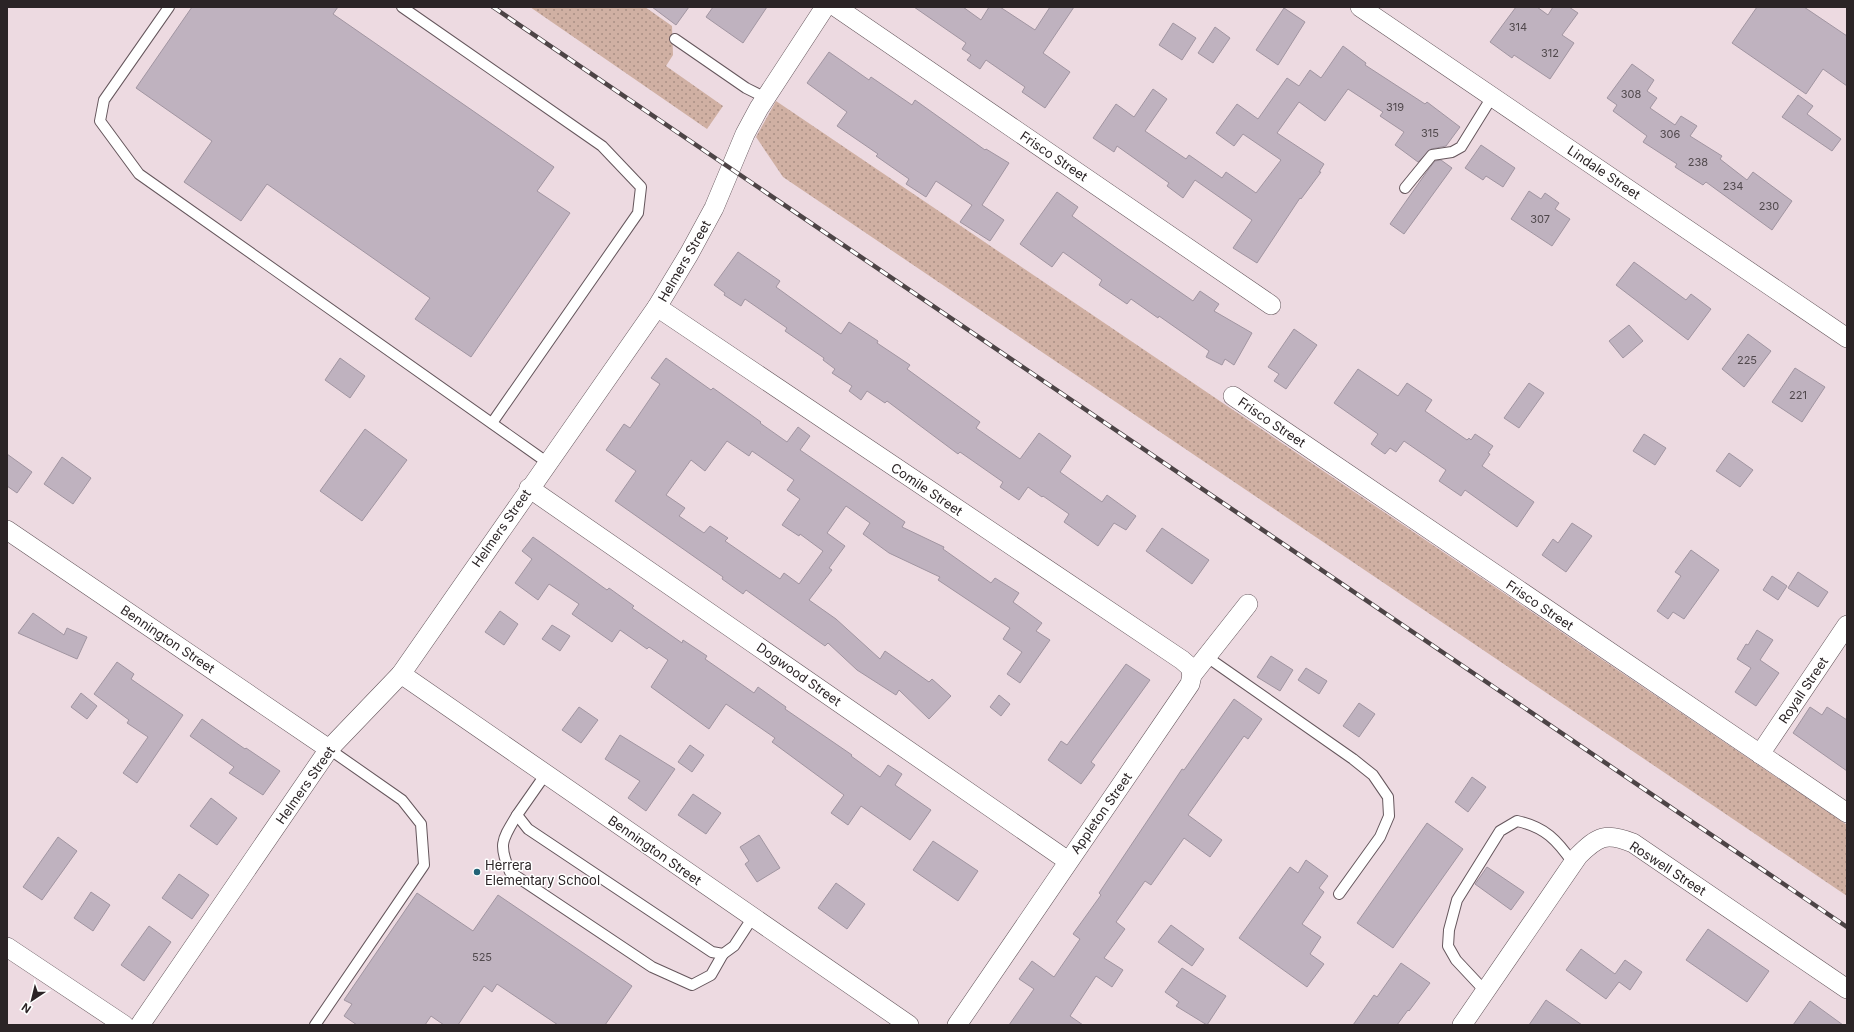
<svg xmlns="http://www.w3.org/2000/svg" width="1854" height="1032" font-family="Inter,sans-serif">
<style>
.grass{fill:url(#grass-dots)}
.building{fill:#bfb2bf;stroke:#a195a1;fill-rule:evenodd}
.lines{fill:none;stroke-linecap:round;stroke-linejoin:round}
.service-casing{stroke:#65565c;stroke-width:12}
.minor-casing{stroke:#65565c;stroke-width:20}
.service{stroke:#fff;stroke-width:10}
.minor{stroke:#fff;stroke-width:19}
.rail-casing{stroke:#4d4446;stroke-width:4.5}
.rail{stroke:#fff;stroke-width:3;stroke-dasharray:9;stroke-linecap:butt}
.poi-dot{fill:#226377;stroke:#fff;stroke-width:1.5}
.labels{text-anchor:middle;stroke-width:3;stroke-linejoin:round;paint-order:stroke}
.number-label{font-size:11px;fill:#50484c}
.street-label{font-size:13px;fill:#2b2426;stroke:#fff}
.poi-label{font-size:13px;fill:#2b2426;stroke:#fff;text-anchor:start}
</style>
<defs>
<pattern id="grass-dots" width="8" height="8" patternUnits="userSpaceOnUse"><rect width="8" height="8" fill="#d0b0a3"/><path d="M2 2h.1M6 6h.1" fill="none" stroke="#a98f85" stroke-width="1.8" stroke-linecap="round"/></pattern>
</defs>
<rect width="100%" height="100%" fill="#eddae1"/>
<g class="grass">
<path d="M530,7H645L672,26L673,55L666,66L723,106L707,129Z"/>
<path d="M776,101L1847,825V896L783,177L756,137Z"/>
</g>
<g class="building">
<path d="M192,7H338L333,14L554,167L537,191L570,213L471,357L415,319L430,298L267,184L241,221L184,182L212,141L136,88Z"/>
<path d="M652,7H689L676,25Z"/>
<path d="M713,7H767L743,43L706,17Z"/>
<path d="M914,7H963L981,20L989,7H1000L1035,30L1050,7H1074L1043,53L1070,72L1045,108L1022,92L1025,87L986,60L980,69L967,60L971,55L962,49L966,43Z"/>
<path d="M1516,7H1537L1548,15L1553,7H1569L1578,13L1562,35L1574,43L1550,79L1514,55L1512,58L1490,42Z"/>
<path d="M1757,7H1804L1847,36V86L1823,69L1806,94L1732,43Z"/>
<path d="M1284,8L1305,22L1278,65L1256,50Z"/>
<path d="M1173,23L1196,38L1182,60L1159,45Z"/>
<path d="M1215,27L1230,38L1213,63L1198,53Z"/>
<path d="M1343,46L1366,63L1365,65L1425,104L1427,102L1460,127L1446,146L1431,149L1418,162L1395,145L1404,132L1380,116L1383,112L1348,89L1325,121L1299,102L1277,133L1324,164L1319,172H1321L1301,199L1300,198L1257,263L1233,248L1252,220L1195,180L1183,198L1167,186L1169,183L1117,146L1114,152L1093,138L1116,104L1134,117L1153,89L1167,99L1145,131L1186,159L1189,155L1222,178L1226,172L1256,193L1281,160L1243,134L1234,146L1216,133L1237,104L1258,119L1287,78L1299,86L1310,70L1321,78Z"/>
<path d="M829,52L869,80L871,77L912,105L915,100L985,150L986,149L1009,163L982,205L1004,220L990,241L960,222L972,205L936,181L926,197L906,184L909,179L876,156L878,154L837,126L847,112L807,83Z"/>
<path d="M1632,64L1654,80L1647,91L1657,98L1650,108L1675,125L1681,116L1697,126L1690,136L1722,156L1720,159L1747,180L1753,172L1792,201L1772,230L1706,182L1703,185L1675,167L1677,164L1643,142L1647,136L1613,111L1617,105L1607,98Z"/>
<path d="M1798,95L1813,106L1807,114L1841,139L1832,151L1782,117Z"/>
<path d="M1481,145L1515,168L1503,187L1486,176L1483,180L1465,168Z"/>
<path d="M1441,160L1452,168L1404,234L1390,224L1428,170L1435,161Z"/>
<path d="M1529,191L1541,199L1545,193L1559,203L1555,209L1570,219L1552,246L1511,219Z"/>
<path d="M1057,192L1078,207L1072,216L1118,249L1193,301L1200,291L1219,304L1214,311L1252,333L1234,365L1225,359L1222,365L1206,357L1209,351L1159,316L1158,318L1131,299L1127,304L1099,285L1102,280L1063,252L1052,267L1020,244Z"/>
<path d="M738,252L780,281L776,287L841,334L849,322L878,341L877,343L910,365L907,369L980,422L976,428L1020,459L1039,433L1071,456L1060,472L1102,502L1107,495L1136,516L1126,530L1114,523L1098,546L1064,522L1069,514L1043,496L1042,497L1028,487L1019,500L1000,487L1003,482L960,452L958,454L887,401L885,403L867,391L861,400L849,391L852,386L832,373L835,369L823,360L824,358L785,331L787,328L745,299L741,306L724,295L725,293L714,285Z"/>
<path d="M1634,262L1686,300L1691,294L1711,309L1688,340L1616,285Z"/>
<path d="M1629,325L1643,341L1623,358L1609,341Z"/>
<path d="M1294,329L1317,345L1286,389L1274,381L1279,374L1268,367Z"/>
<path d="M1748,334L1771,351L1744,387L1722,369Z"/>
<path d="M340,358L365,376L350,398L325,380Z"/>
<path d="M666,358L711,390L713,388L761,422L760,423L787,442L798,427L810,436L800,450L905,522L902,527L944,547L943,549L991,583L995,578L1019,593L1013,602L1042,623L1036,631L1050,640L1020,683L1007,674L1022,652L1003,639L1010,628L938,580L940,577L889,553L863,534L870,523L846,506L827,533L845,546L829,568L832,570L809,600L836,619L880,659L885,651L929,682L932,679L951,696L929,719L899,690L896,695L857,670L828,643L825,646L746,590L743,594L722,579L723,577L615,501L636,471L606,450L624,424L630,428L660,384L651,378ZM727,441L749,456L752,451L794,480L787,490L800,499L782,525L799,536L800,534L823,551L799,584L784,573L780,579L725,541L728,538L710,526L704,533L679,516L685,508L666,495L691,460L705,471Z"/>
<path d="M1795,368L1825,387L1802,422L1772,402Z"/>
<path d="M1358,369L1398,396L1407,383L1432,400L1425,411L1467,440L1469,438L1471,440L1475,434L1493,446L1488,453L1490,454L1482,466L1534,502L1517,527L1465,490L1461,496L1439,481L1446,470L1404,441L1396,452L1390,448L1385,454L1371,444L1378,434L1334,403Z"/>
<path d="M1529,383L1544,393L1519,428L1504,418Z"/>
<path d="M365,429L407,460L362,521L320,491Z"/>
<path d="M1644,434L1666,448L1655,465L1633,451Z"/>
<path d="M1729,453L1753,470L1740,487L1716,471Z"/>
<path d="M7,454L32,472L17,493L7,486Z"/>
<path d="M62,457L91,478L73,504L44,484Z"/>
<path d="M1572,523L1592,536L1566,572L1542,555L1553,539L1558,543Z"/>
<path d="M1162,528L1209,560L1192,584L1146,551Z"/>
<path d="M533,537L607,590L609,588L634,606L632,608L682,643L683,640L707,656L705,659L754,693L758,687L786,707L785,709L852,755L851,756L880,777L888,765L902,774L895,785L931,810L910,840L861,806L848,825L831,813L844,795L772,742L775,738L726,704L709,729L651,687L668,660L649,647L647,649L620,630L612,642L572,614L579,604L549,584L538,600L515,583L532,559L522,551Z"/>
<path d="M1691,550L1719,570L1684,619L1673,612L1668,619L1657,611L1681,576L1675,572Z"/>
<path d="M1798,572L1828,592L1818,607L1788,588Z"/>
<path d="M1772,576L1787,586L1778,600L1763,590Z"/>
<path d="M500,611L518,624L504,645L485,632Z"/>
<path d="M33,613L64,635L67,628L87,637L77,659L18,633Z"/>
<path d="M552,625L570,636L560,651L542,639Z"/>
<path d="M1757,630L1773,640L1760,660L1779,673L1756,706L1735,692L1751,668L1737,659L1746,644L1748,645Z"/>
<path d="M1271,656L1293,670L1280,691L1257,677Z"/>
<path d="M117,662L134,674L131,679L183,715L137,783L123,773L148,737L127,723L129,720L94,694Z"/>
<path d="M1126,664L1150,680L1091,762L1095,765L1081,784L1048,760L1061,741L1067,745Z"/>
<path d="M1306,668L1327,681L1319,694L1298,680Z"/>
<path d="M81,693L97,706L87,719L71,707Z"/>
<path d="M999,695L1010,704L1001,716L990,707Z"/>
<path d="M1234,699L1262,719L1248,739L1244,736L1188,815L1222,840L1210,857L1184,838L1151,885L1145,881L1116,922L1125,929L1104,958L1123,970L1112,987L1096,976L1070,1016L1083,1025H1009L1034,989L1019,979L1032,961L1054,977L1080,939L1073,934L1101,895L1099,893L1170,787L1182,769L1184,770Z"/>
<path d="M1359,703L1375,714L1359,737L1343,726Z"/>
<path d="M579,707L598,720L581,743L562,730Z"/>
<path d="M1810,707L1822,715L1827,707L1847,720V771L1793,733Z"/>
<path d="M202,719L245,749L246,748L280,771L263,795L229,773L234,767L190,736Z"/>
<path d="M620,735L675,769L646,811L628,798L640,781L605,759Z"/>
<path d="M690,745L704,755L692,772L678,762Z"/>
<path d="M1472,777L1486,787L1468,812L1455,802Z"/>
<path d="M693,794L721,813L706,834L678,815Z"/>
<path d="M211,798L237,818L217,845L190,826Z"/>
<path d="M1427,823L1463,849L1393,948L1357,923Z"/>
<path d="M759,835L780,868L757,882L745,864L749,861L740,847Z"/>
<path d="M58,837L77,851L42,900L23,887Z"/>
<path d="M933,841L978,871L958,901L913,870Z"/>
<path d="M1306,860L1328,876L1319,888L1324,892L1302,924L1321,937L1310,954L1324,964L1307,987L1239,938L1290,867L1298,873Z"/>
<path d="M1487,867L1524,892L1511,910L1475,884Z"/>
<path d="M179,874L209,895L192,919L162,898Z"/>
<path d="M836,883L865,904L847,929L818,908Z"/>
<path d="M91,892L110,905L93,931L74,918Z"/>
<path d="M417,893L473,931L498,895L632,986L605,1025H558L497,984L492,992L484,986L458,1025H444L431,1016L425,1025H357L344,1016L352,1004L344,1000Z"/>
<path d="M1171,925L1204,949L1192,966L1158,942Z"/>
<path d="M149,926L171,942L144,981L121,965Z"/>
<path d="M1708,929L1769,971L1747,1002L1686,960Z"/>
<path d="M1581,949L1615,974L1625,960L1642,972L1630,990L1619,982L1606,999L1566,970Z"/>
<path d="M1401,963L1430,983L1409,1011L1408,1010L1397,1025H1353L1374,995L1377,997Z"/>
<path d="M1182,968L1226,996L1207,1025L1176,1006L1179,1002L1165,992Z"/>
<path d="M1546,1000L1582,1025H1529Z"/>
<path d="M1810,1001L1843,1025H1793Z"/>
</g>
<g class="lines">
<g class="service-casing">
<g id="service">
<path d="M169,7L104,100L100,121L139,174L548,463"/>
<path d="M402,7L602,146L641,187L638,213L492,423"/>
<path d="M675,39L746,88L766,98"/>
<path d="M1405,188L1432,155L1452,152L1461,147L1492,97"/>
<path d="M1207,657L1353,759L1373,775L1388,797L1389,816L1380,837L1339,894"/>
<path d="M545,775L517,815L528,829L712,952L723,954L734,946L753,917"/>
<path d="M517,815C502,840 498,844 510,872L652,967L692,985L711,975L723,954"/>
<path d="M1485,991L1456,960L1448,946L1449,930L1457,900L1500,831L1517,821C1545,827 1557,840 1573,863"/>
<path d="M315,1025L424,865L421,824L402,800L329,749"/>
</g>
</g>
<g class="minor-casing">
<g id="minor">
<path d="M836,7L1271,305"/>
<path d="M1360,7L1847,338"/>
<path d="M657,307L1182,660L1190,667L1192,675"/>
<path d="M1233,396L1847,813"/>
<path d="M529,488L1068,861"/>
<path d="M7,530L329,749"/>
<path d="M401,674L909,1025"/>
<path d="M1760,754L1847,625"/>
<path d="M7,947L124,1025"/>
<path d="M140,1025L329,749L401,674L657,307L689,254L714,208L745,134L759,108L825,7"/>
<path d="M957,1025L1190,684L1192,675L1248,604"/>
<path d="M1462,1025L1578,856C1598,836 1606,832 1633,843L1847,989"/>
</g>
</g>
<use href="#service" class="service"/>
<use href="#minor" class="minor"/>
<g class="rail-casing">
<path id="rail" d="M493,7L1847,927"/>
</g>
<use href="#rail" class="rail"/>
</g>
<circle class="poi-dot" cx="477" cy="872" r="4"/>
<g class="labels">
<g class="number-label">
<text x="1518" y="31">314</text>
<text x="1550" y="57">312</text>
<text x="1631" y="98">308</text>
<text x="1395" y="111">319</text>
<text x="1430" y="137">315</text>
<text x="1670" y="138">306</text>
<text x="1698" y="166">238</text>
<text x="1733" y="190">234</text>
<text x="1769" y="210">230</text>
<text x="1540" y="223">307</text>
<text x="1747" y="364">225</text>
<text x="1798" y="399">221</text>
<text x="482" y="961">525</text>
</g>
<g class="street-label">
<text transform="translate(1054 156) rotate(34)" y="5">Frisco Street</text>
<text transform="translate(1604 172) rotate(34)" y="5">Lindale Street</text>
<text transform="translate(684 261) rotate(-60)" y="5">Helmers Street</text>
<text transform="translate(1272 422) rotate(34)" y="5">Frisco Street</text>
<text transform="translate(927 489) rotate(34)" y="5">Comile Street</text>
<text transform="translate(501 528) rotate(-55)" y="5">Helmers Street</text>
<text transform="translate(1540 605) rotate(34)" y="5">Frisco Street</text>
<text transform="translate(168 639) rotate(34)" y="5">Bennington Street</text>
<text transform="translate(799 674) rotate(35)" y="5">Dogwood Street</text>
<text transform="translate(1803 690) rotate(-56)" y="5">Royall Street</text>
<text transform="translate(305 785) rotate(-55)" y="5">Helmers Street</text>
<text transform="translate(1101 813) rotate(-55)" y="5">Appleton Street</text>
<text transform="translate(655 850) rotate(35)" y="5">Bennington Street</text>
<text transform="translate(1668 868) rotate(33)" y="5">Roswell Street</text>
</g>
<g class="poi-label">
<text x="485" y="870">Herrera<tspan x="485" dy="15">Elementary School</tspan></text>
</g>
</g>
<rect width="1854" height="1032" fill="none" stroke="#2b2426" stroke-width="16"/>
<g transform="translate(32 1000) rotate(215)" stroke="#ffffff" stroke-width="3" paint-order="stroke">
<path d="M0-3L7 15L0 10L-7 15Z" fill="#2b2426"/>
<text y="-6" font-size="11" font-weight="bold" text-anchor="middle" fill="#2b2426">N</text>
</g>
</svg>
